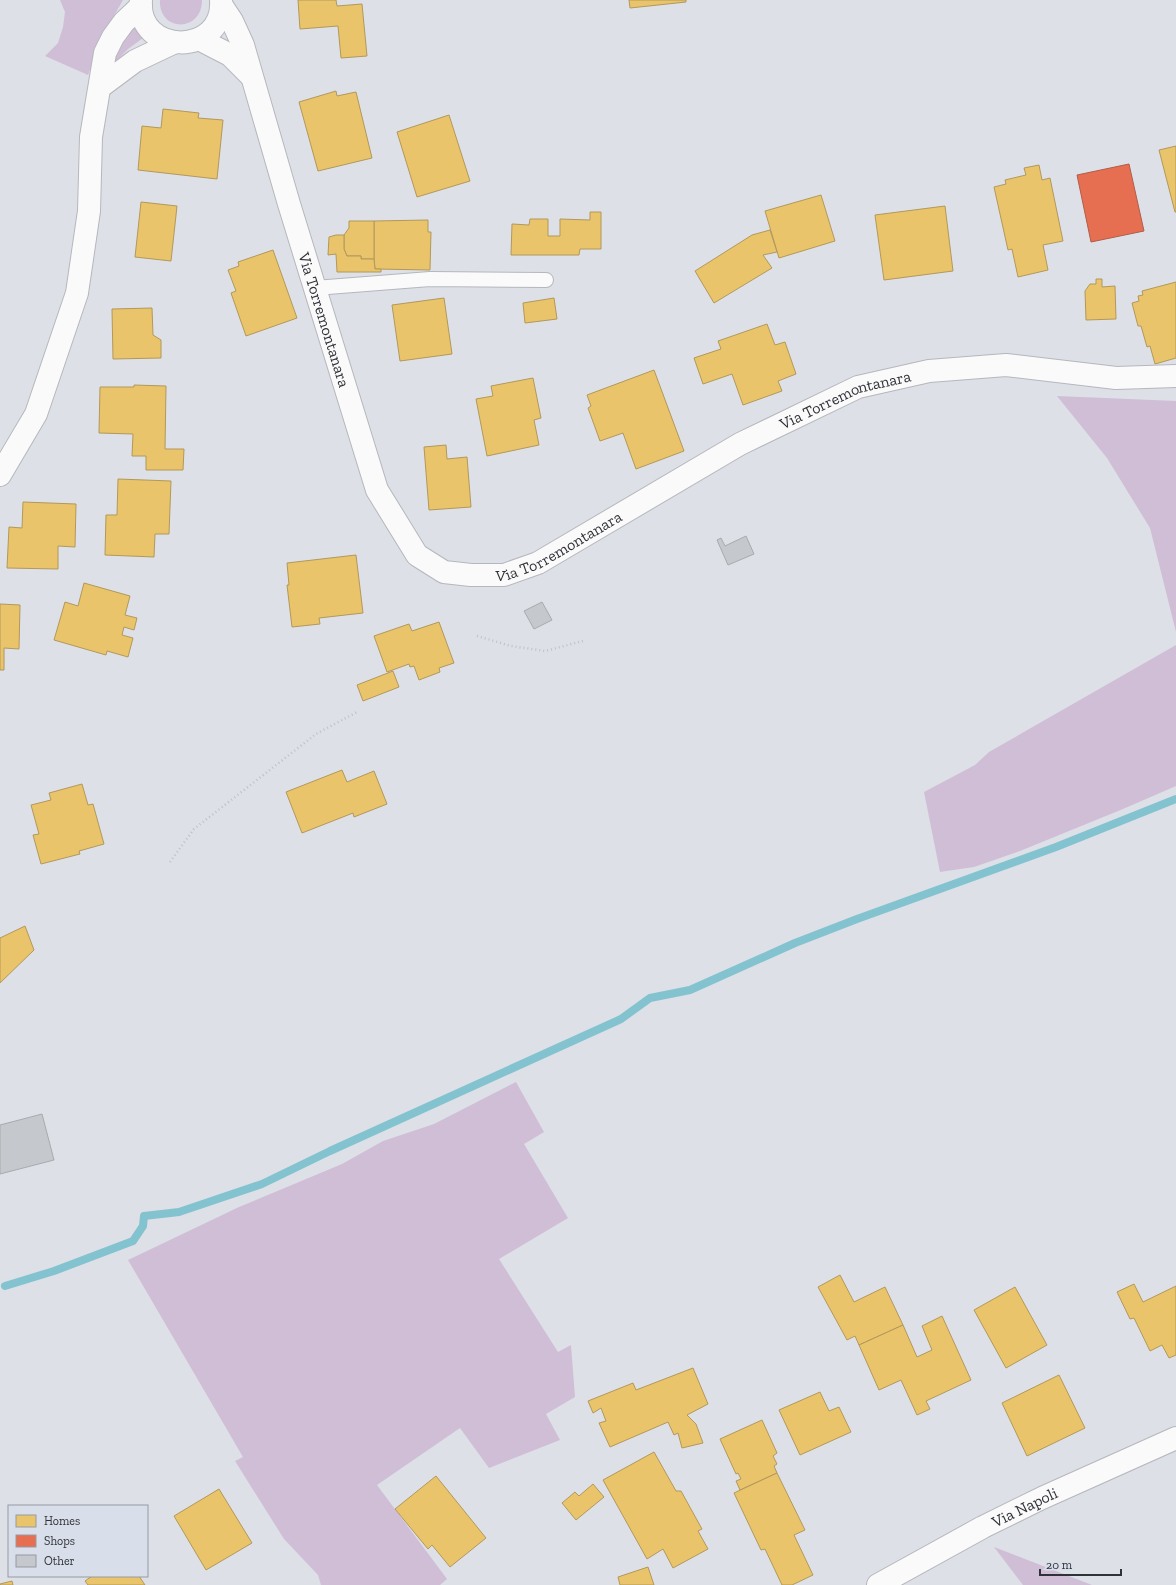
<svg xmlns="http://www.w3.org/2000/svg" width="1176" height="1585" font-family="'Zilla Slab',serif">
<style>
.green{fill:#d0bed7}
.homes{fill:#e9c46a;stroke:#b2985b}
.shops{fill:#e76f51;stroke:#b05d49}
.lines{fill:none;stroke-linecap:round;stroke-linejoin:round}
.stream{stroke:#83c3cf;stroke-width:8}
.building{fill:#c5c8cc;stroke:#a7abae}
.lane-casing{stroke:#b5b7bc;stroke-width:16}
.street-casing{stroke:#b5b7bc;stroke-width:24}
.secondary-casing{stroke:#b5b7bc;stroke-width:24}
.path{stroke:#c0c1c3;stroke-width:2.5;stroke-dasharray:1 3;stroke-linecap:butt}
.lane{stroke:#fafafb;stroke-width:14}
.street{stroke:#fafafb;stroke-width:22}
.secondary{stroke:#fafafb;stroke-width:22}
.labels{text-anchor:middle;stroke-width:4;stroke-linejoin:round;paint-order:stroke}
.street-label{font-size:16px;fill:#303237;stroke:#d9dfea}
</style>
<rect width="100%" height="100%" fill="#dde0e6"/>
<g class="green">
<path d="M60,0H123L104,33L88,75L45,56L58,43L63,27L65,12Z"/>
<path d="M160,0H202C202,33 158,32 160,0Z"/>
<path d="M134,25L143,38L128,49L111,66L122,42Z"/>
<path d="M1057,396L1176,401V632L1150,528L1107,458Z"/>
<path d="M1176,645V786L1123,809L1020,851L974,867L940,872L924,792L975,765L989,752Z"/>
<path d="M516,1082L544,1132L524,1144L568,1218L499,1259L558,1352L571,1345L575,1397L546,1414L560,1440L489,1468L460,1428L377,1485L447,1579L440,1585H321L318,1575L284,1539L235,1461L243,1457L128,1260L239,1207L342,1164L383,1141L434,1124Z"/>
<path d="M994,1547L1092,1585H1023Z"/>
</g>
<g class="homes">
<path d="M298,0H336L337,6L362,4L367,56L341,58L338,26L300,29Z"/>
<path d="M629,0H686V2L630,8Z"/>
<path d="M336,91L337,96L356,92L372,158L318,171L299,102Z"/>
<path d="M163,109L199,113L198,118L223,120L217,179L138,170L142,126L161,128Z"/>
<path d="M449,115L470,181L417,197L397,132Z"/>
<path d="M1176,146V212H1175L1159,150Z"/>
<path d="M1039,165L1042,180L1050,178L1063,241L1043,245L1048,270L1018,277L1012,249L1008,250L994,187L1006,184L1005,180L1026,175L1024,168Z"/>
<path d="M821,195L835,241L779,258L765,211Z"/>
<path d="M141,202L177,206L171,261L135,257Z"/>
<path d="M945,206L953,271L884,280L875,215Z"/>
<path d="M590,212H601V249H580L579,255H511L512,224L529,225L530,219H548V236H560V219L590,220Z"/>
<path d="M428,220V232H431L430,270L375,269L374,259V221Z"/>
<path d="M349,221H374V259H361V256H347L344,249V235L349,228Z"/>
<path d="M770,230L777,252L763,255L772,268L714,303L695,271L752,235Z"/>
<path d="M336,235H344V249L347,256H361V259H374L375,269H381V272H337L336,254L328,255L329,237Z"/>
<path d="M273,250L297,318L246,336L231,293L236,291L228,270L239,266L238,262Z"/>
<path d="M1096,279H1102V287L1115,286L1116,319L1086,320L1085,291L1090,284H1096Z"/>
<path d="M1176,282V358L1155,364L1150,346L1147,347L1141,326H1138L1132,303L1139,301L1138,296L1143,295L1142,291Z"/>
<path d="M444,298L452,354L400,361L392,305Z"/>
<path d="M554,298L557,319L525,323L523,303Z"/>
<path d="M152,308L153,335L161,340V358L113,359L112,309Z"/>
<path d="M767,324L775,345L785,342L796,374L778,381L782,391L743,405L732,374L703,384L694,358L721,349L718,341Z"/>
<path d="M654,370L684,451L636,469L623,433L600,441L588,408L591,406L587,395Z"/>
<path d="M533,378L541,418L534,420L539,445L487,456L476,399L493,396L491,386Z"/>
<path d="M134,385L166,386L165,449H184L183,470H146V456H132L133,434L99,433L100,387H134Z"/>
<path d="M446,445L447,459L467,457L471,507L429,510L424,447Z"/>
<path d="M118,479L171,481L169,534H155L154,557L105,555L106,515H117Z"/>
<path d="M23,502L76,504L75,547L58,546V569L7,568L9,527L22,528Z"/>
<path d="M356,555L363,613L319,618L320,624L292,627L287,585H289L287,563Z"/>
<path d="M84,583L130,596L125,615L137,618L134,630L124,627L122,635L133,638L128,657L107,651L106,655L54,640L65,602L78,606Z"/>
<path d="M0,604L20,605L19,649L4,648V670H0Z"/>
<path d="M439,622L454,663L439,668L440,672L419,680L414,666L410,667L409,664L387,672L374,636L409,624L412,631Z"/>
<path d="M393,671L399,687L363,701L357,685Z"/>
<path d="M342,770L347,782L374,771L387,804L354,817L353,813L302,833L286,792Z"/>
<path d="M82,784L88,805L93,804L104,844L79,851L80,854L41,864L33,835L39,834L31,805L51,800L49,793Z"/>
<path d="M25,926L34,950L0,983V938Z"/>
<path d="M840,1275L854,1302L885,1287L903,1325L859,1345L855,1336L847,1340L818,1287Z"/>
<path d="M1134,1284L1143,1302L1176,1286V1355L1169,1358L1162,1345L1150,1351L1134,1318L1130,1319L1117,1292Z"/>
<path d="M1015,1287L1047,1345L1006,1368L974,1310Z"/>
<path d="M942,1316L971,1380L926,1401L930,1409L917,1415L901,1380L879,1390L859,1345L903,1325L917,1357L932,1350L922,1326Z"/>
<path d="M693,1368L708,1404L687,1415L696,1424L703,1443L682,1448L678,1433L674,1435L668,1422L610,1447L599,1423L606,1421L601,1408L593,1413L588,1401L633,1383L636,1390Z"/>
<path d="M1059,1375L1085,1428L1027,1456L1002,1403Z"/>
<path d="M820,1392L829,1411L839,1407L851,1432L800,1455L779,1410Z"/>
<path d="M762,1420L777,1453L773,1456L777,1464L774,1466L777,1473L740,1490L736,1481L741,1479L738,1473L736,1474L720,1439Z"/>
<path d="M654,1452L676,1491H681L702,1529L698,1531L708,1549L673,1568L663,1549L647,1559L603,1480Z"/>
<path d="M777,1473L805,1530L794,1535L813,1575L792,1585H782L765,1549L761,1550L734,1493Z"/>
<path d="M436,1476L486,1538L450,1567L432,1545L428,1549L395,1509Z"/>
<path d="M593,1484L604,1497L576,1520L562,1503L575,1492L579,1496Z"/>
<path d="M219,1489L252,1543L206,1570L174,1516Z"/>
<path d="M648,1567L654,1585H620L618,1577Z"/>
<path d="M92,1576H139L145,1585H88L85,1581Z"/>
<path d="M12,1581L13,1585H0V1584Z"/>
</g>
<path class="shops" d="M1129,164L1144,231L1091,242L1077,175Z"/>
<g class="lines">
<path class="stream" d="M5,1286L54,1271L133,1241L143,1226L144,1216L179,1212L262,1184L330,1151L621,1019L650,998L690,990L795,943L857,919L1056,847L1176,799"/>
</g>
<g class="building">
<path d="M746,536L754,554L728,565L717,540L721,538L725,546Z"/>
<path d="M542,602L552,620L534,629L524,611Z"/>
<path d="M42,1114L54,1160L0,1174V1125Z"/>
</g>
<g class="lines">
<g class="lane-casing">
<path id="lane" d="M315,288L430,279L546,280"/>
</g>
<g class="street-casing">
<g id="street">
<path id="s1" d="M878,1585L983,1527L1042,1498L1176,1438"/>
</g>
</g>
<g class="secondary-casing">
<g id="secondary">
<path d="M141,0C136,56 225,57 221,0"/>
<path id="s2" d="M222,6L232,21L243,45L289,204L377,490L417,555L444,572L471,575H504L538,563L740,444L858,387L929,371L1006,365L1116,378L1176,376"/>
<path d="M199,39L230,55L250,75"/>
<path d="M100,87L135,61L173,43"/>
<path d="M0,475L36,414L77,293L89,211L91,137L105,53L113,37L124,22L141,6"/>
</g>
</g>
<g class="path">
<path d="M477,636L511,646L545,651L583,641"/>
<path d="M170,862L194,829L316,734L357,712"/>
</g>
<use href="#lane" class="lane"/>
<use href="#street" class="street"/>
<use href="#secondary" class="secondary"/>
</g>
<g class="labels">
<g class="street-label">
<text dy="6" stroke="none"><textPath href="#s2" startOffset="331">Via Torremontanara</textPath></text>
<text dy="6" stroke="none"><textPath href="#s2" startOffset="1063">Via Torremontanara</textPath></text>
<text dy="6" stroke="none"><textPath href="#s2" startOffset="739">Via Torremontanara</textPath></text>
<text dy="6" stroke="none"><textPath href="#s1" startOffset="166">Via Napoli</textPath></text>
</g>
</g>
<rect x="8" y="1505" width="140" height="72" fill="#d9dfea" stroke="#959aa2"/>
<rect x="16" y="1515" width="20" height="12" fill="#e9c46a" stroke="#959aa2"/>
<text x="44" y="1525" font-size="12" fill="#303237">Homes</text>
<rect x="16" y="1535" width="20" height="12" fill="#e76f51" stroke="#959aa2"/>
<text x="44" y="1545" font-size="12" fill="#303237">Shops</text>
<rect x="16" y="1555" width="20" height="12" fill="#c5c8cc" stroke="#959aa2"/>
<text x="44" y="1565" font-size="12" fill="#303237">Other</text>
<path d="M1040 1569v6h81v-6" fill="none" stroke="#303237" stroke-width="2"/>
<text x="1046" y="1569" font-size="12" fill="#303237" stroke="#d9dfea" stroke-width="3" paint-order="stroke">20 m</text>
</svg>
